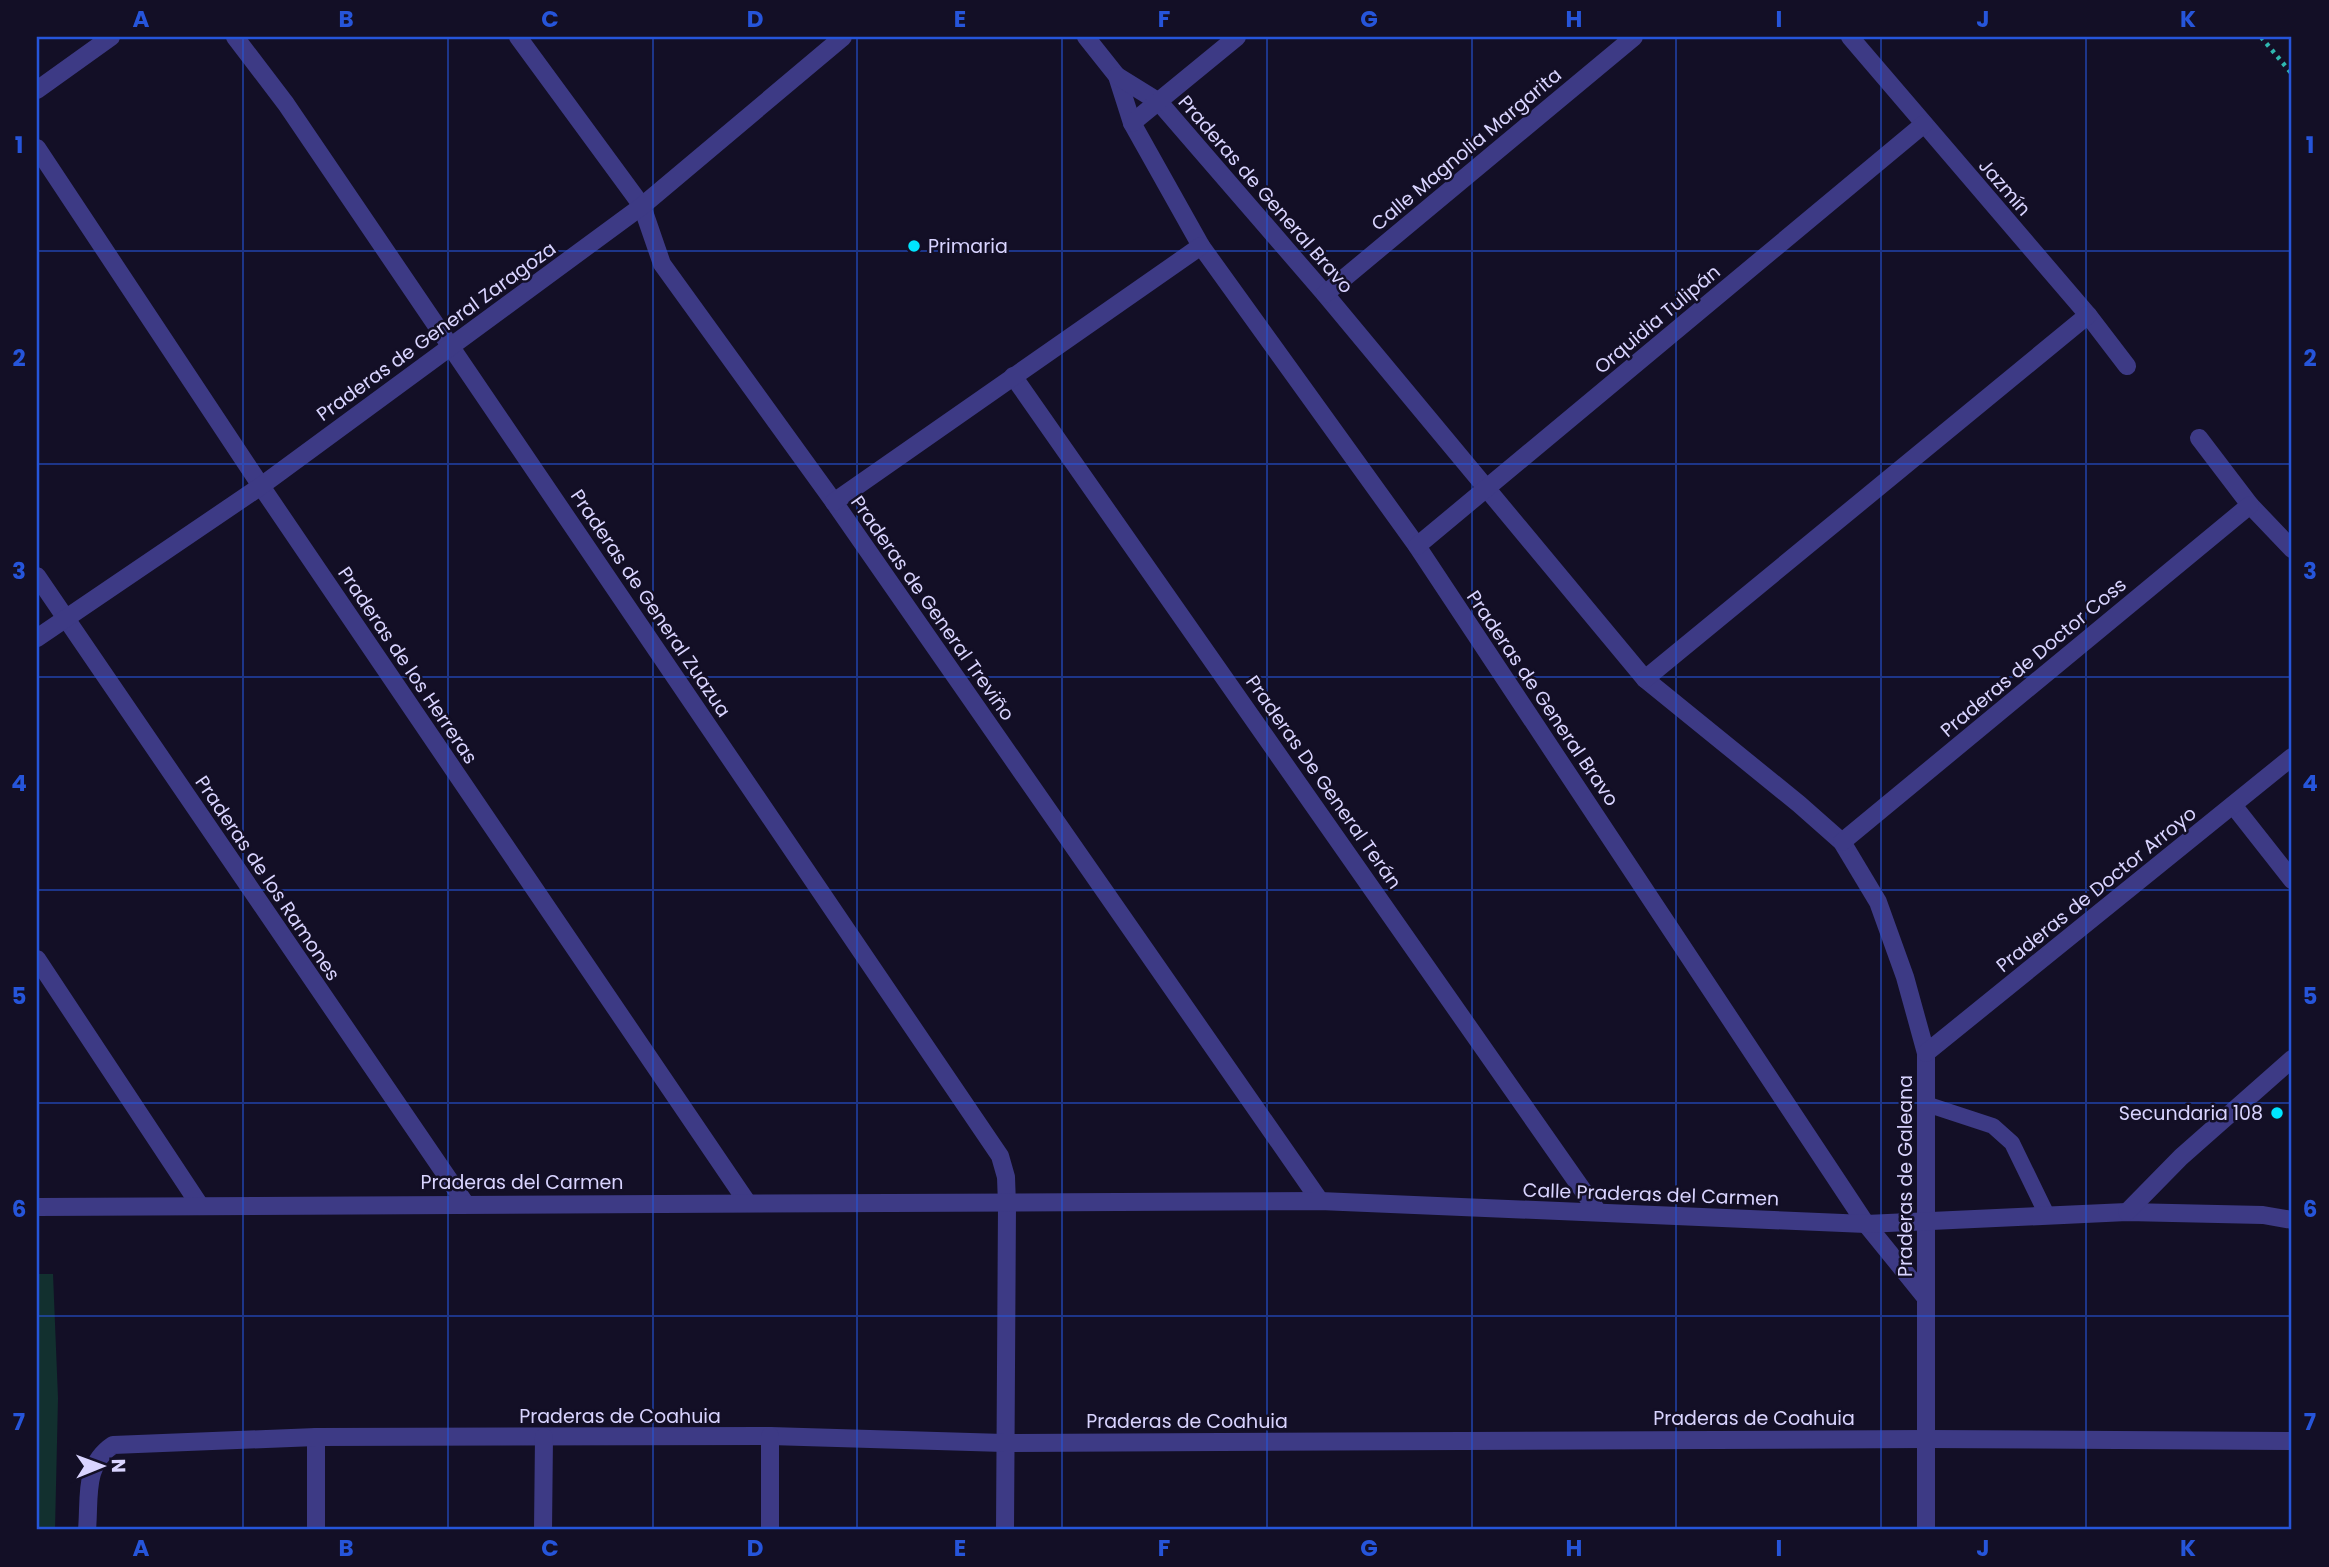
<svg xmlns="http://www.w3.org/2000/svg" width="2329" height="1567" font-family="Poppins,sans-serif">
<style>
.green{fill:#12302f}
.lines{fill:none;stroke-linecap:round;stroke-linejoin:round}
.path{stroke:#2fb8b0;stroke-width:4.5;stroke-dasharray:3.5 5;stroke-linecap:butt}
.lane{stroke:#3d3a85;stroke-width:16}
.street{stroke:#3d3a85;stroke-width:18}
.grid{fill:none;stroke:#2655da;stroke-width:2;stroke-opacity:0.55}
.poi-dot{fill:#00e5ff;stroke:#130f26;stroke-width:2.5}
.labels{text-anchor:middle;stroke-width:5;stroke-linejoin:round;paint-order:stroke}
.street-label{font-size:19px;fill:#d9d4ff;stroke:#130f26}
.poi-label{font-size:19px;fill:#d9d4ff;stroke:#130f26;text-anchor:start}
.neatline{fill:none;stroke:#2655da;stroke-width:2.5}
.grid-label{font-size:23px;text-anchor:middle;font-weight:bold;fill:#2655da}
</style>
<rect width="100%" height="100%" fill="#130f26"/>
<path class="green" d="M37,1274H53L58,1398L55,1530H37Z"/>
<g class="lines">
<path class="path" d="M2261,37L2292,74"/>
<path class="lane" d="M1926,1104L1993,1126L2012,1143L2047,1215"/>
<g class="street">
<path d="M235,37L286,104L1000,1156L1006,1177L1007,1205L1005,1530"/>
<path d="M518,37L642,206L662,264L834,502L1320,1201"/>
<path d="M1086,37L1117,76L1132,123L1201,246L1417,546L1866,1224L1926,1298"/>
<path d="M1850,37L2088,315L2127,366"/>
<path d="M1117,76L1159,102L1325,294L1645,679L1799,804L1842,842L1878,902L1905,977L1926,1053V1530"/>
<path d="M37,90L111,37"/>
<path d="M1132,123L1237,37"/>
<path d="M37,148L261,486L747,1202"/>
<path d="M1325,294L1634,37"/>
<path d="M1013,376L1598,1212"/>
<path d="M2199,438L2250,505L2292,549"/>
<path d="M834,502L1201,246"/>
<path d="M1417,546L1924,124"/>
<path d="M37,576L465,1203"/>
<path d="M37,638L261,486L642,206L843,37"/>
<path d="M1645,679L2088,315"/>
<path d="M2233,805L2292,880"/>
<path d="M1842,842L2250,505"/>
<path d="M37,959L199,1204"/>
<path d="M1926,1053L2292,757"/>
<path d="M37,1207L1320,1201L1866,1224L2127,1212L2263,1215L2292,1220"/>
<path d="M2127,1212L2181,1157L2292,1059"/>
<path d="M316,1437V1530"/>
<path d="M87,1530C90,1497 83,1465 113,1445L316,1437L770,1436L1004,1443L1926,1439L2292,1441"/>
<path d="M543,1530L544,1437"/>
<path d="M770,1530V1436"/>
</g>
</g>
<path class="grid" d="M243,37V1530M448,37V1530M653,37V1530M857,37V1530M1062,37V1530M1267,37V1530M1472,37V1530M1676,37V1530M1881,37V1530M2086,37V1530M37,251H2292M37,464H2292M37,677H2292M37,890H2292M37,1103H2292M37,1316H2292"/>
<g class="poi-dot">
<circle cx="914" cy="246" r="7"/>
<circle cx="2277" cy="1113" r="7"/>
</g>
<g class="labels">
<g class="street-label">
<text transform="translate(1466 149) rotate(-40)" y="7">Calle Magnolia Margarita</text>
<text transform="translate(2005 187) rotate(49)" y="7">Jazmín</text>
<text transform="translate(1266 194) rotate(49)" y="7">Praderas de General Bravo</text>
<text transform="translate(1657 319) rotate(-40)" y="7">Orquidia Tulipán</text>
<text transform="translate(436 331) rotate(-36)" y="7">Praderas de General Zaragoza</text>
<text transform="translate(651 603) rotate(56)" y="7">Praderas de General Zuazua</text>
<text transform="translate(933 608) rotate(55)" y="7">Praderas de General Treviño</text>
<text transform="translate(2033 657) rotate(-40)" y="7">Praderas de Doctor Coss</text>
<text transform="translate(408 665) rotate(56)" y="7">Praderas de los Herreras</text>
<text transform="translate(1543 698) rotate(56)" y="7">Praderas de General Bravo</text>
<text transform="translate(1324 782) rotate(55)" y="7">Praderas De General Terán</text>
<text transform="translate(268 878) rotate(56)" y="7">Praderas de los Ramones</text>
<text transform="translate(2096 889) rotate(-39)" y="7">Praderas de Doctor Arroyo</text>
<text transform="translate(1905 1176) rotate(-90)" y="7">Praderas de Galeana</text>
<text x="522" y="1189">Praderas del Carmen</text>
<text transform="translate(1651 1194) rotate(2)" y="7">Calle Praderas del Carmen</text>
<text x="620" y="1423">Praderas de Coahuia</text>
<text x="1754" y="1425">Praderas de Coahuia</text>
<text x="1187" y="1428">Praderas de Coahuia</text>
</g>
<g class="poi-label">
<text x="928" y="253">Primaria</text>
<text x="2263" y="1120" text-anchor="end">Secundaria 108</text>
</g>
</g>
<rect width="2329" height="1567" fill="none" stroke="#130f26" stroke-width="77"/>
<g transform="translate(102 1466) rotate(89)" stroke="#130f26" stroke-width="5" paint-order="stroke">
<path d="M0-5L12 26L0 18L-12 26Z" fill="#d9d4ff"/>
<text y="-10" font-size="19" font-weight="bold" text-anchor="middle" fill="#d9d4ff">N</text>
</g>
<rect x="38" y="38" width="2252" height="1490" class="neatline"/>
<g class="grid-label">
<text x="141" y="27">A</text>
<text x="346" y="27">B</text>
<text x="550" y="27">C</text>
<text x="755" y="27">D</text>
<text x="960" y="27">E</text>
<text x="1164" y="27">F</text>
<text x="1369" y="27">G</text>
<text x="1574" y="27">H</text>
<text x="1779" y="27">I</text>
<text x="1983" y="27">J</text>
<text x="2188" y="27">K</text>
<text x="19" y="153">1</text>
<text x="2310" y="153">1</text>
<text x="19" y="366">2</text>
<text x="2310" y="366">2</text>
<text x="19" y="579">3</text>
<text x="2310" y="579">3</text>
<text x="19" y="791">4</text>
<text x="2310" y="791">4</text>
<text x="19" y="1004">5</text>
<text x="2310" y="1004">5</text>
<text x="19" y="1217">6</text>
<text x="2310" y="1217">6</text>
<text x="19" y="1430">7</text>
<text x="2310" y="1430">7</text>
<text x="141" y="1556">A</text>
<text x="346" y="1556">B</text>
<text x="550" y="1556">C</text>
<text x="755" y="1556">D</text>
<text x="960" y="1556">E</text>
<text x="1164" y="1556">F</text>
<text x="1369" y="1556">G</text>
<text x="1574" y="1556">H</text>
<text x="1779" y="1556">I</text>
<text x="1983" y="1556">J</text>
<text x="2188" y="1556">K</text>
</g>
</svg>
